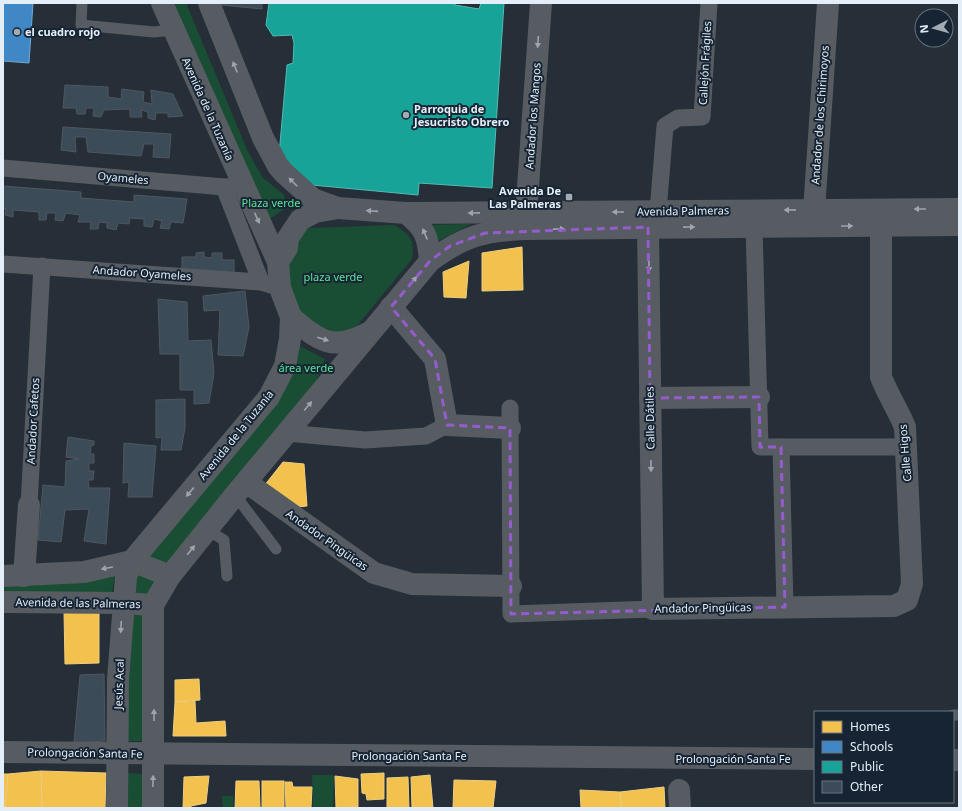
<svg xmlns="http://www.w3.org/2000/svg" width="962" height="811" font-family="'Noto Sans',sans-serif">
<style>
.green{fill:#1a4e34}
.homes{fill:#f2c14e;stroke:#eece81}
.schools{fill:#3f88c5;stroke:#70a7d4}
.public{fill:#17a398;stroke:#54bab5}
.building{fill:#3c4b58;stroke:#50565e}
.lines{fill:none;stroke-linecap:round;stroke-linejoin:round}
.service{stroke:#565c62;stroke-width:11}
.pedestrian{stroke:#565c62;stroke-width:17}
.minor{stroke:#565c62;stroke-width:22}
.tertiary{stroke:#565c62;stroke-width:22}
.oneway{fill:#9da5ad}
.marked{fill:none;stroke:#955ccd;stroke-width:3;stroke-dasharray:8 5;stroke-linejoin:round}
.poi-dot{fill:#a2abb4;stroke:#162433;stroke-width:1.5}
.labels{text-anchor:middle;stroke-width:4;stroke-linejoin:round;paint-order:stroke}
.poi-label{font-size:11px;font-weight:bold;fill:#e4eef8;stroke:#162433;text-anchor:start}
.street-label{font-size:11px;fill:#e4eef8;stroke:#162433}
.park-label{font-size:11px;fill:#5de297;stroke:#162433}
</style>
<rect width="100%" height="100%" fill="#262e37"/>
<g class="green">
<path d="M173,3H186L248,152L263,178L283,194L289,206L265,222Z"/>
<path d="M471,224L434,243L427,225Z"/>
<path d="M394,225C410,234 415,240 412,259L356,327L335,338L291,317L287,248L292,231L310,228Z"/>
<path d="M298,345L325,359L313,390L171,572L142,563Z"/>
<path d="M137,571L159,579L153,596L134,595Z"/>
<path d="M115,576L112,592L3,594V583Z"/>
<path d="M128,613L145,614L147,741H121Z"/>
<path d="M125,773L146,774L145,808H125Z"/>
<path d="M312,775H334L333,808H313Z"/>
<path d="M222,796H233V808H223Z"/>
</g>
<g class="homes">
<path d="M522,247L523,290L482,291V253Z"/>
<path d="M469,261L466,298L444,297L443,272Z"/>
<path d="M283,462L304,464L307,506L287,508L264,486Z"/>
<path d="M64,612L99,613V663L65,664Z"/>
<path d="M199,679L200,700L175,702V680Z"/>
<path d="M195,701L196,723L225,721L226,736H173L175,702Z"/>
<path d="M41,771L106,773L105,808H42Z"/>
<path d="M41,771L42,808H5L8,774Z"/>
<path d="M384,773V799L367,800L366,794L362,793L361,774Z"/>
<path d="M3,774H8L5,808H3Z"/>
<path d="M430,775L433,808H412L411,777Z"/>
<path d="M209,776L206,803L191,806V808H183L184,777Z"/>
<path d="M335,776L358,779V808H336Z"/>
<path d="M408,777L409,808H387V778Z"/>
<path d="M454,780L496,781L493,808H453Z"/>
<path d="M236,781H259L260,808H235Z"/>
<rect x="262" y="781" width="22" height="27"/>
<path d="M285,782H292L293,787H312L311,808H286Z"/>
<path d="M664,787L665,808H621L620,792Z"/>
<path d="M580,790L620,792L621,808H581Z"/>
</g>
<path class="schools" d="M3,3H33L29,63L3,61Z"/>
<path class="public" d="M269,3H455V5L479,9L481,3H504L492,188L419,183L418,195L312,185L278,166L287,65L293,63L294,43L292,35L273,36L266,25Z"/>
<g class="building">
<path d="M220,3H262V9L220,5Z"/>
<path d="M65,85L108,87V97L121,99L122,89L144,92L143,102L152,104L151,90L173,94L183,116L168,117V113H156L155,120L148,118V112L141,110L142,117H130V109L104,110L101,117L93,116L94,108H86L85,114H77L76,108H63Z"/>
<path d="M63,127L171,134L169,158L153,157L154,144H144L141,156L88,152L86,137H75L76,152L61,150Z"/>
<path d="M3,186L81,192V198L134,202V195L187,199L183,223L171,222L169,229L160,228L162,221L154,219L152,227L144,226V219L130,218L129,224L118,223L116,230L107,228V223L99,222L98,229H90L91,222H78L80,215L66,213L63,221L55,220L56,213H47L46,220H39V212L13,210V217L5,215L6,209H3Z"/>
<path d="M204,252V257L212,258V253H222V260H234V279L182,274V257H196V253Z"/>
<path d="M245,291L249,327L243,356L218,355L220,310L204,311L203,296Z"/>
<path d="M158,299L187,302L188,341L211,340L214,373L209,403L194,404V390H180V354H160Z"/>
<path d="M185,399V428L181,450H161L162,437L156,438V400Z"/>
<path d="M68,437L94,441V445L91,446L90,454H94V463H89V471H94L93,480H88L89,488H110L106,544L84,541L89,509L65,510L61,542L38,540L43,485L65,487L66,461L79,459L66,457Z"/>
<path d="M124,443L156,446L152,497H128L129,482L123,483Z"/>
<path d="M104,674L105,741L74,743L80,675Z"/>
</g>
<g class="lines">
<g class="service">
<path d="M82,3L81,25L154,32L173,30"/>
<path d="M235,495L276,549"/>
<path d="M207,530L224,540L227,576"/>
<path d="M953,715H959"/>
</g>
<g class="pedestrian">
<path d="M3,168L224,187L243,186"/>
<path d="M224,187L261,282"/>
<path d="M658,211L665,126L678,118L702,117L709,3"/>
<path d="M754,226L760,447H906"/>
<path d="M3,264L261,282L280,288"/>
<path d="M510,408L511,614L653,609"/>
<path d="M286,433L365,440L426,436L447,425"/>
<path d="M781,447L785,607"/>
<path d="M29,505L42,266"/>
</g>
<g class="minor">
<path d="M813,226L828,3"/>
<path d="M648,227L653,609L894,606L907,600L912,584L905,427C898,410 888,395 881,377V226"/>
<path d="M525,229L541,3"/>
<path d="M391,307L435,359L447,425L510,428"/>
<path d="M650,398L759,397"/>
<path d="M246,482L374,573L412,584L511,586"/>
<path d="M3,576L84,572L132,561L170,576"/>
<path d="M24,576L29,505"/>
<path d="M3,602L123,603L153,605"/>
<path d="M3,752L815,759"/>
<path d="M953,760H959"/>
<path d="M679,790L680,808"/>
</g>
<g class="tertiary">
<path d="M209,3L263,138L278,166L284,173L313,199L338,208L406,213L959,209"/>
<path d="M406,213C426,229 428,237 430,261"/>
<path d="M278,262L287,248L288,238L300,220L315,212L338,208"/>
<path d="M291,317C319,341 333,352 368,333"/>
<path d="M117,808L118,679L126,577L132,561L269,397L285,366L290,339L291,317L280,288L278,262L162,3"/>
<path d="M153,808V605L170,576L235,495L430,261C464,236 483,231 525,229L959,225"/>
</g>
</g>
<defs><path id="oneway-solid" d="M-6-.8H1V-3.2L6.5 0L1 3.2V.8H-6Z"/></defs>
<g class="oneway">
<use href="#oneway-solid" transform="translate(538 42) rotate(94)"/>
<use href="#oneway-solid" transform="translate(235 67) rotate(-112)"/>
<use href="#oneway-solid" transform="translate(293 182) rotate(-135)"/>
<use href="#oneway-solid" transform="translate(920 209) rotate(180)"/>
<use href="#oneway-solid" transform="translate(790 210) rotate(179)"/>
<use href="#oneway-solid" transform="translate(372 211) rotate(-176)"/>
<use href="#oneway-solid" transform="translate(618 212) rotate(180)"/>
<use href="#oneway-solid" transform="translate(474 213) rotate(179)"/>
<use href="#oneway-solid" transform="translate(257 218) rotate(65)"/>
<use href="#oneway-solid" transform="translate(847 226)"/>
<use href="#oneway-solid" transform="translate(689 227) rotate(-1)"/>
<use href="#oneway-solid" transform="translate(559 229) rotate(-1)"/>
<use href="#oneway-solid" transform="translate(425 234) rotate(-113)"/>
<use href="#oneway-solid" transform="translate(649 266) rotate(89)"/>
<use href="#oneway-solid" transform="translate(413 281) rotate(-50)"/>
<use href="#oneway-solid" transform="translate(323 339) rotate(18)"/>
<use href="#oneway-solid" transform="translate(308 406) rotate(-50)"/>
<use href="#oneway-solid" transform="translate(651 466) rotate(89)"/>
<use href="#oneway-solid" transform="translate(190 492) rotate(130)"/>
<use href="#oneway-solid" transform="translate(191 550) rotate(-51)"/>
<use href="#oneway-solid" transform="translate(107 568) rotate(170)"/>
<use href="#oneway-solid" transform="translate(121 627) rotate(93)"/>
<use href="#oneway-solid" transform="translate(154 715) rotate(-90)"/>
<use href="#oneway-solid" transform="translate(153 781) rotate(-89)"/>
</g>
<path class="marked" d="M648,227L650,398L759,397L760,447H781L785,607L511,614L510,428L447,425L435,359L391,307L430,261L450,246L485,233Z"/>
<g class="poi-dot">
<circle cx="17" cy="32" r="4"/>
<circle cx="406" cy="115" r="4"/>
<rect x="565" y="193" width="8" height="8" rx="2"/>
</g>
<g class="labels">
<g class="poi-label">
<text x="25" y="36">el cuadro rojo</text>
<text x="414" y="113">Parroquia de<tspan x="414" dy="13">Jesucristo Obrero</tspan></text>
<text x="561" y="195" text-anchor="end">Avenida De<tspan x="561" dy="13">Las Palmeras</tspan></text>
</g>
<g class="street-label">
<text transform="translate(705 63) rotate(-87)" y="4">Callejón Frágiles</text>
<text transform="translate(208 109) rotate(66)" y="4">Avenida de la Tuzanía</text>
<text transform="translate(820 115) rotate(-86)" y="4">Andador de los Chirimoyos</text>
<text transform="translate(533 116) rotate(-86)" y="4">Andador los Mangos</text>
<text transform="translate(123 178) rotate(5)" y="4">Oyameles</text>
<text transform="translate(683 211) rotate(-1)" y="4">Avenida Palmeras</text>
<text transform="translate(142 273) rotate(4)" y="4">Andador Oyameles</text>
<text transform="translate(650 418) rotate(-91)" y="4">Calle Dátiles</text>
<text transform="translate(33 421) rotate(-87)" y="4">Andador Cafetos</text>
<text transform="translate(236 435) rotate(-51)" y="4">Avenida de la Tuzanía</text>
<text transform="translate(905 453) rotate(-95)" y="4">Calle Higos</text>
<text transform="translate(327 540) rotate(35)" y="4">Andador Pingüicas</text>
<text transform="translate(78 603) rotate(1)" y="4">Avenida de las Palmeras</text>
<text transform="translate(703 608) rotate(-1)" y="4">Andador Pingüicas</text>
<text transform="translate(119 684) rotate(-88)" y="4">Jesús Acal</text>
<text transform="translate(85 753) rotate(1)" y="4">Prolongación Santa Fe</text>
<text x="409" y="760">Prolongación Santa Fe</text>
<text x="733" y="763">Prolongación Santa Fe</text>
</g>
<g class="park-label">
<text x="271" y="207">Plaza verde</text>
<text x="333" y="281">plaza verde</text>
<text x="306" y="372">área verde</text>
</g>
</g>
<rect width="962" height="811" fill="none" stroke="#e4eef8" stroke-width="8"/>
<rect x="814" y="711" width="140" height="92" fill="#162433" stroke="#687582"/>
<rect x="822" y="721" width="20" height="12" fill="#f2c14e" stroke="#687582"/>
<text x="850" y="731" font-size="12" fill="#e4eef8">Homes</text>
<rect x="822" y="741" width="20" height="12" fill="#3f88c5" stroke="#687582"/>
<text x="850" y="751" font-size="12" fill="#e4eef8">Schools</text>
<rect x="822" y="761" width="20" height="12" fill="#17a398" stroke="#687582"/>
<text x="850" y="771" font-size="12" fill="#e4eef8">Public</text>
<rect x="822" y="781" width="20" height="12" fill="#3c4b58" stroke="#687582"/>
<text x="850" y="791" font-size="12" fill="#e4eef8">Other</text>
<g transform="translate(934 28) rotate(264)"><circle r="19" fill="#162433" stroke="#687582"/>
<path d="M0-3L7 15L0 10L-7 15Z" fill="#a2abb4"/>
<text y="-6" font-size="11" font-weight="bold" text-anchor="middle" fill="#e4eef8">N</text>
</g>
</svg>
